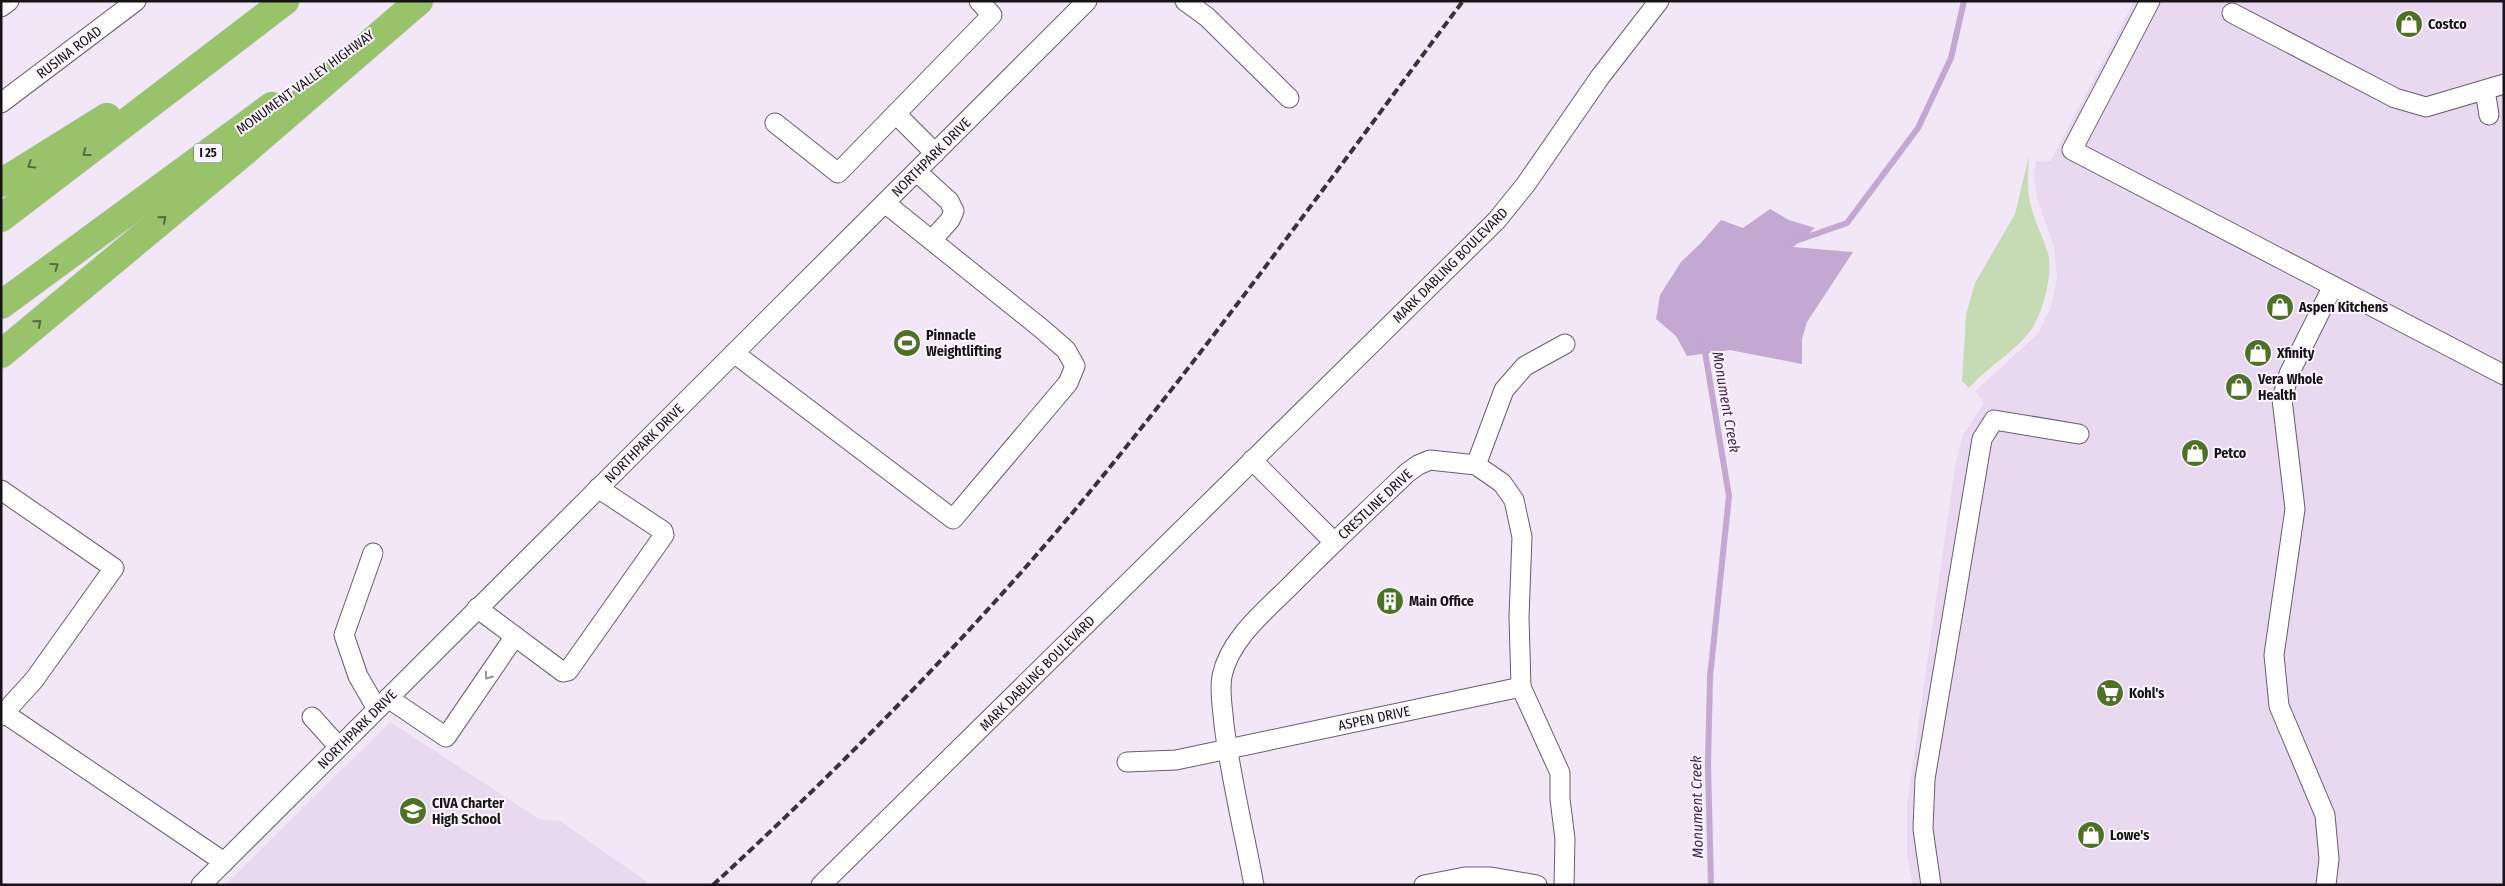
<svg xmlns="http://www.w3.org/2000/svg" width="2505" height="886" font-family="'Fira Sans Condensed',sans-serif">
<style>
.built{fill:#e8d9f0}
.green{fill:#c6dbb3}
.water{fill:#c3a8d1}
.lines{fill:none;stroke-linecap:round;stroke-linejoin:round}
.stream{stroke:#c3a8d1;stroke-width:6}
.minor-casing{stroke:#675e6c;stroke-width:21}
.highway-casing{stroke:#d1d0d1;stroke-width:29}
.minor{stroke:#fff;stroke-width:19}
.highway{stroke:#98c36b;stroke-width:28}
.rail{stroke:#38333b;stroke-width:4;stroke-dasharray:8 4;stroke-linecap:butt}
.oneway{stroke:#586b42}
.oneway2{stroke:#979598}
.labels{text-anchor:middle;stroke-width:4;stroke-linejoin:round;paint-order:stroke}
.shield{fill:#fbf6fd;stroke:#5b575d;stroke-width:1}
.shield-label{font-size:12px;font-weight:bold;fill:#171319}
.poi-label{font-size:14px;font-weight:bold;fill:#171319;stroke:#fbf6fd;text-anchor:start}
.street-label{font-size:14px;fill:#171319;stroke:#fbf6fd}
.water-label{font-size:15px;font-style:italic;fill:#462356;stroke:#fbf6fd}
</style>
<rect width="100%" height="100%" fill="#f1e7f7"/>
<g class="built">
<path d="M2134,1H2504V885H1913L1907,854V805L1955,467L1963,435L1984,403L1975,391L2038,334L2051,306L2057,277L2054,247L2037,198L2034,176L2036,161H2051Z"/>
<path d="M390,722L539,819L560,821L647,882L643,885H225Z"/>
</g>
<path class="green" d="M2029,156C2028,172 2027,187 2030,202C2033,219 2043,236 2048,253C2053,273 2044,309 2033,327C2017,351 1988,366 1969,388L1962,381L1966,315L1975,283L2015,214Z"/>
<path class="water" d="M1770,209L1789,220L1815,228L1793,247L1853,252L1807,322L1802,339V364L1730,350L1687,356L1676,336L1656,319L1660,295L1681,262L1701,243L1721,220L1743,228Z"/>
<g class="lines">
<g class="stream">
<path d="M1793,242L1847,223L1918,128L1951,58L1964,1"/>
<path d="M1704,346L1729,496L1710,677L1708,765L1711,885"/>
</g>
<g class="minor-casing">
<g id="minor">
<path d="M1185,1L1207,17L1289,98"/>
<path d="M2150,1L2072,150L2504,375"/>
<path d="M1,7L9,1"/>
<path d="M2232,13L2395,98L2426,107L2504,84"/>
<path d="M2485,90L2489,115"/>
<path d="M1,103L136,1"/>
<path d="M896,114L935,153"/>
<path d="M775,123L838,173L992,15L979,1"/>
<path d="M917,172L949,201L954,211L950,220L932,240"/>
<path d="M734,353L953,519L1068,383L1075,366L1066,350L1042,329L885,203"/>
<path d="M1252,460L1334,542"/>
<path d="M1476,465L1504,390L1525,366L1565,344"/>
<path d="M1,490L114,568L34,680L4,713"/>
<path d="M373,553L344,635L358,676L377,709"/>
<path d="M477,608L563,672L568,671L664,535L663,531L598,488"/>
<path d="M388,698L446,737L515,636"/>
<path d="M1,716L4,713L224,862"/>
<path d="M312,717L339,747"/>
<path d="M1127,762L1176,760L1521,687"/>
<path d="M201,885L1087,1"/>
<path d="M821,885L1497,220L1526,184L1600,77L1659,1"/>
<path d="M1254,885C1244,832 1231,779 1224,725C1223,709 1219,692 1222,676C1230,637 1269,608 1295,581C1332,544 1369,509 1407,473L1418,465L1430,460L1476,465L1502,483L1514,500L1522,537L1519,617L1521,687L1560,773V799L1565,839L1564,885"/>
<path d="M1424,885L1465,877H1491L1537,885"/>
<path d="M1931,885L1923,829L1925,779L1982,439L1994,420L2079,434"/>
<path d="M2326,885L2329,859L2325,815L2279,706L2274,655L2295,509L2282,399L2289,374L2333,286"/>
</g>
</g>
<g class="highway-casing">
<g id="highway">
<path d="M1,183L107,117"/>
<path d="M1,218L285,1"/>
<path d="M1,305L272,106"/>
<path d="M1,354L244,152L419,1"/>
</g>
</g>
<use href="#minor" class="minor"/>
<use href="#highway" class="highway"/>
<path class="rail" d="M713,885C840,768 963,643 1074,511C1210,347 1335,172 1463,1"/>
</g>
<defs><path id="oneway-chevron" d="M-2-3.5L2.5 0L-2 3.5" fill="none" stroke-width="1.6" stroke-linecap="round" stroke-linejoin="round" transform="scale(1.25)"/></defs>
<g class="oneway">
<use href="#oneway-chevron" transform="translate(86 153) rotate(143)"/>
<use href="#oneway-chevron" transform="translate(31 165) rotate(148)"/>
<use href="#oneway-chevron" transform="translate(163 219) rotate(-40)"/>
<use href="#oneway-chevron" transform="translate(55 266) rotate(-36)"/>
<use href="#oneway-chevron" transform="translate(38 323) rotate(-40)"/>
</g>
<use class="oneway2" href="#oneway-chevron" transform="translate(488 676) rotate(125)"/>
<defs>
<g id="shop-disc" transform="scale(1.4375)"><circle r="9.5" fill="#4f7027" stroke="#fbf6fd"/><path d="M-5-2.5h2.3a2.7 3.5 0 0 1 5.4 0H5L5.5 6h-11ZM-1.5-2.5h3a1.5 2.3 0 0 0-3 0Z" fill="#fff"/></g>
<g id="stadium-disc" transform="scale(1.4375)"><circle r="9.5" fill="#4f7027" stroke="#fbf6fd"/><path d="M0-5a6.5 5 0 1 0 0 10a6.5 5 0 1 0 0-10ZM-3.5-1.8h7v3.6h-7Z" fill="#fff"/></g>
<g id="building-disc" transform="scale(1.4375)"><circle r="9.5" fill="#4f7027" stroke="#fbf6fd"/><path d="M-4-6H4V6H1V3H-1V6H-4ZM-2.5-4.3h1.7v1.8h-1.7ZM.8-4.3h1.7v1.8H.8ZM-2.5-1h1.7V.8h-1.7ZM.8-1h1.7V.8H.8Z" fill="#fff"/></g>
<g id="supermarket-disc" transform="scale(1.4375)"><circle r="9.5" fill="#4f7027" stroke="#fbf6fd"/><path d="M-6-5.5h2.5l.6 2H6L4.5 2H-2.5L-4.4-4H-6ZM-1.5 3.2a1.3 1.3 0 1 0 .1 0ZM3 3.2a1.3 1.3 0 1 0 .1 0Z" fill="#fff"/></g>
<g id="school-disc" transform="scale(1.4375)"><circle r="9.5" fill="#4f7027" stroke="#fbf6fd"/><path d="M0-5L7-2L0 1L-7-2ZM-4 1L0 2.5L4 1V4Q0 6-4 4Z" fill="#fff"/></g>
</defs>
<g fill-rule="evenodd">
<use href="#shop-disc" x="2409" y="24"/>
<use href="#shop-disc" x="2280" y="307"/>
<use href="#stadium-disc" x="907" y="343"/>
<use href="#shop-disc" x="2258" y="353"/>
<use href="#shop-disc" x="2239" y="387"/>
<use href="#shop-disc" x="2195" y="453"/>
<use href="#building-disc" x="1390" y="601"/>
<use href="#supermarket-disc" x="2110" y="693"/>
<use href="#school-disc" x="413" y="811"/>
<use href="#shop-disc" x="2091" y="835"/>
</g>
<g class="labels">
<rect class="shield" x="194" y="143.5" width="28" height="19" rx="4"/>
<g class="shield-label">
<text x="208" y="157">I 25</text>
</g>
<g class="poi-label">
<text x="2428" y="29">Costco</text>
<text x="2299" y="312">Aspen Kitchens</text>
<text x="926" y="340">Pinnacle<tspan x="926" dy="16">Weightlifting</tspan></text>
<text x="2277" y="358">Xfinity</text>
<text x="2258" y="384">Vera Whole<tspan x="2258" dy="16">Health</tspan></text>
<text x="2214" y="458">Petco</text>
<text x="1409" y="606">Main Office</text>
<text x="2129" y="698">Kohl's</text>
<text x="432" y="808">CIVA Charter<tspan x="432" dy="16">High School</tspan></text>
<text x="2110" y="840">Lowe's</text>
</g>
<g class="street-label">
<text transform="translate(69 52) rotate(-37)" y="5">RUSINA ROAD</text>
<text transform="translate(305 82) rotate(-36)" y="5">MONUMENT VALLEY HIGHWAY</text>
<text transform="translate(931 157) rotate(-45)" y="5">NORTHPARK DRIVE</text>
<text transform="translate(1450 265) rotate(-45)" y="5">MARK DABLING BOULEVARD</text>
<text transform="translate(644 443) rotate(-45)" y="5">NORTHPARK DRIVE</text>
<text transform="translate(1375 504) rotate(-43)" y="5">CRESTLINE DRIVE</text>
<text transform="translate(1037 673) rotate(-45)" y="5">MARK DABLING BOULEVARD</text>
<text transform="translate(1374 718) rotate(-12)" y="5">ASPEN DRIVE</text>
<text transform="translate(357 729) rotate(-45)" y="5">NORTHPARK DRIVE</text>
</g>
<g class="water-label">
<text transform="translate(1726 402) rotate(80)" y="5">Monument Creek</text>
<text transform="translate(1697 807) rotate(-91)" y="5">Monument Creek</text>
</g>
</g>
<rect width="2505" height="886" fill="none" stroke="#171319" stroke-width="5"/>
</svg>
